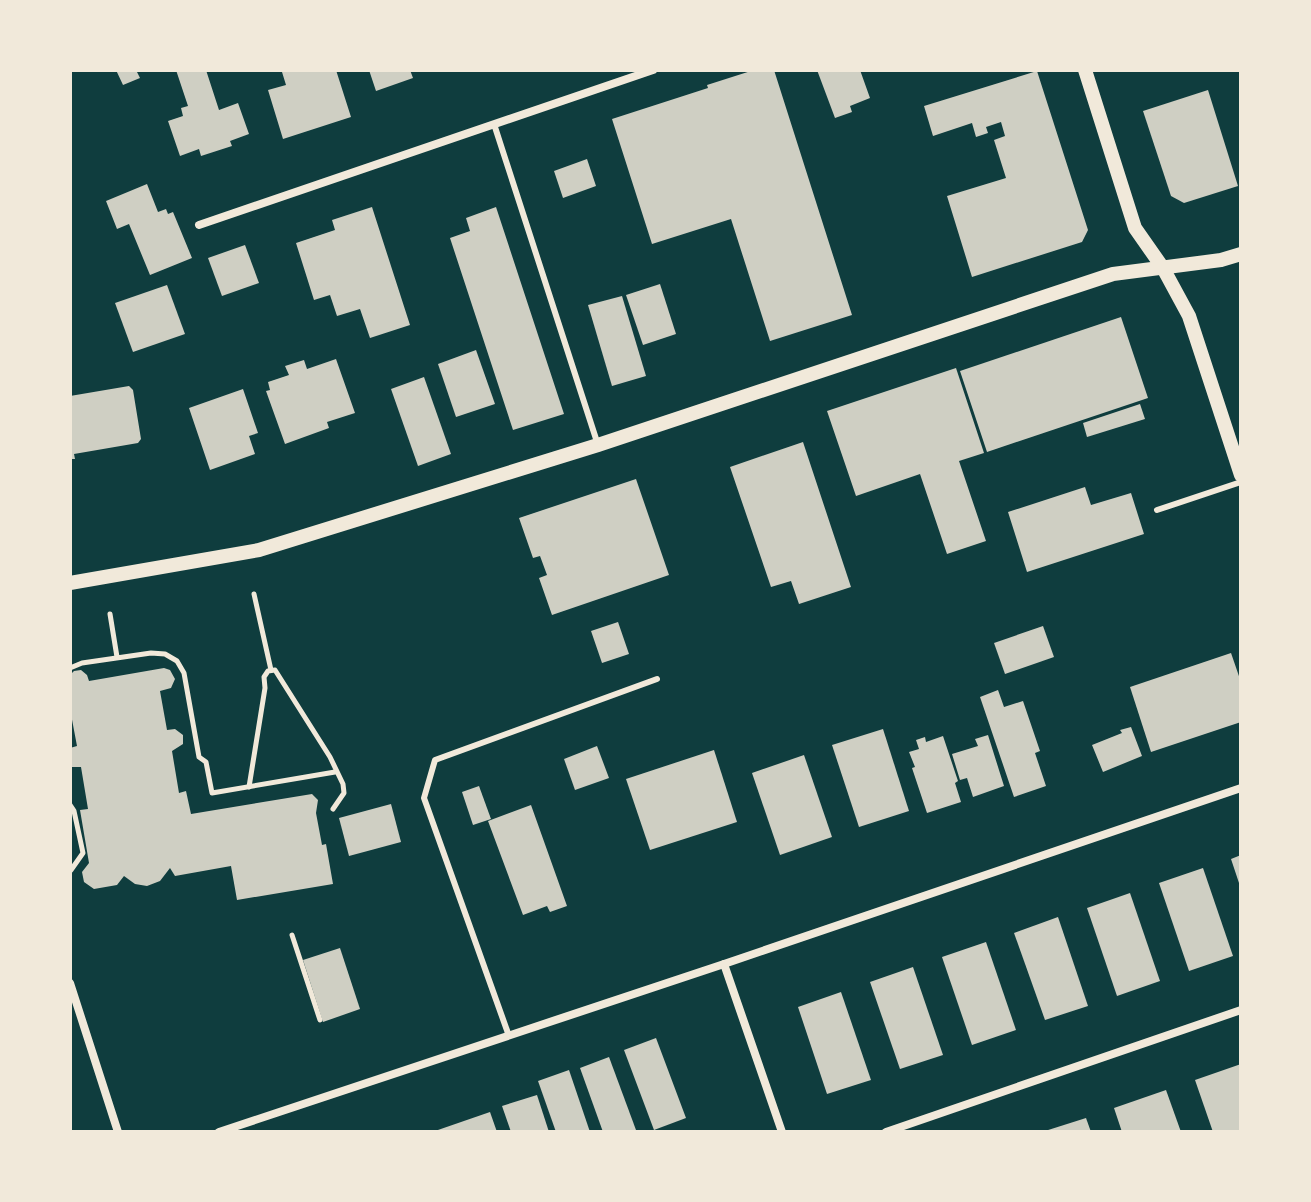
<svg xmlns="http://www.w3.org/2000/svg" width="1311" height="1202" font-family="'Fira Sans',sans-serif">
<style>
.building{fill:#cfcfc3}
.lines{fill:none;stroke-linecap:round;stroke-linejoin:round}
.path{stroke:#f1e9da;stroke-width:5}
.service{stroke:#f1e9da;stroke-width:6}
.minor{stroke:#f1e9da;stroke-width:8}
.tertiary{stroke:#f1e9da;stroke-width:14}
</style>
<rect width="100%" height="100%" fill="#0f3d3e"/>
<g class="building">
<path d="M116,70H136L140,78L123,85Z"/>
<path d="M176,70H206L219,110L238,103L249,134L230,141L232,146L201,156L199,149L180,156L168,121L183,116L181,108L188,106Z"/>
<path d="M288,70H336L351,117L283,139L268,90L286,85L282,72Z"/>
<path d="M369,70H410L413,78L376,91Z"/>
<path d="M754,70H774L852,315L770,341L731,219L652,244L612,119L708,88L707,85Z"/>
<path d="M817,70H860L870,98L850,106L852,112L835,118Z"/>
<path d="M1037,71L1088,230L1082,242L972,277L947,196L1006,178L994,140L1005,136L1001,122L986,127L988,133L976,137L972,123L933,136L924,106Z"/>
<path d="M1208,90L1238,186L1184,203L1171,196L1143,111Z"/>
<path d="M587,159L596,186L563,198L554,171Z"/>
<path d="M147,184L158,212L166,209L168,214L173,212L192,258L150,275L129,224L117,229L106,201Z"/>
<path d="M372,207L410,325L370,338L360,309L337,316L330,295L314,300L296,243L335,230L332,220Z"/>
<path d="M496,207L564,414L513,430L450,238L470,231L466,218Z"/>
<path d="M245,245L259,283L222,296L208,258Z"/>
<path d="M660,284L676,334L643,345L626,295Z"/>
<path d="M167,285L185,334L133,352L115,303Z"/>
<path d="M622,296L646,376L612,386L588,305Z"/>
<path d="M1121,317L1148,398L987,452L960,371Z"/>
<path d="M476,350L495,404L456,417L438,364Z"/>
<path d="M336,359L355,413L327,422L329,428L285,444L266,391L270,390L268,382L289,375L285,366L304,360L307,369Z"/>
<path d="M956,368L984,453L959,461L986,541L947,554L920,474L856,496L827,411Z"/>
<path d="M424,377L451,454L418,466L391,389Z"/>
<path d="M129,386L133,390L141,439L138,443L74,454L75,459H70V396Z"/>
<path d="M243,389L258,433L249,436L255,454L210,470L189,408Z"/>
<path d="M1140,404L1145,419L1087,437L1083,423Z"/>
<path d="M803,442L851,587L799,604L791,581L771,587L730,467Z"/>
<path d="M636,479L669,575L552,615L539,578L547,575L540,556L533,558L519,518Z"/>
<path d="M1085,487L1091,505L1131,493L1144,534L1027,572L1008,512Z"/>
<path d="M618,622L629,654L602,663L591,631Z"/>
<path d="M1043,626L1054,657L1005,674L994,643Z"/>
<path d="M1231,653L1241,682V722L1151,752L1130,687Z"/>
<path d="M164,668L170,670L175,679L171,688L160,691L167,730L175,729L183,735V744L172,751L179,793L186,791L191,814L312,794L318,800L316,813L322,845L326,844L333,884L237,900L231,866L175,876L170,868L160,881L147,886L135,884L124,876L117,885L94,889L84,882L82,872L89,863L80,810L88,809L81,767H70V748L77,746L70,709V675L74,671L81,670L87,675L89,681Z"/>
<path d="M998,690L1004,707L1023,701L1040,751L1035,753L1046,786L1014,797L980,697Z"/>
<path d="M1131,727L1142,756L1103,772L1092,745L1122,733L1120,730Z"/>
<path d="M883,729L909,811L859,827L832,745Z"/>
<path d="M988,735L1004,786L973,797L967,778L960,780L952,754L978,746L975,739Z"/>
<path d="M943,736L958,781L955,783L961,802L927,813L912,768L915,767L909,752L919,749L916,740L925,737L926,742Z"/>
<path d="M597,746L609,778L575,790L564,759Z"/>
<path d="M714,750L737,822L650,850L626,779Z"/>
<path d="M804,755L832,837L780,855L752,773Z"/>
<path d="M479,786L491,819L473,825L462,792Z"/>
<path d="M391,804L401,842L349,856L339,818Z"/>
<path d="M531,805L567,906L550,912L547,906L523,915L488,821Z"/>
<path d="M1241,855V886H1240L1231,859Z"/>
<path d="M1203,868L1233,956L1189,971L1159,883Z"/>
<path d="M1130,893L1160,981L1117,996L1087,908Z"/>
<path d="M1058,917L1088,1006L1045,1020L1014,933Z"/>
<path d="M986,942L1016,1030L972,1045L942,957Z"/>
<path d="M340,948L360,1009L323,1022L303,960Z"/>
<path d="M913,967L943,1055L900,1069L870,982Z"/>
<path d="M841,992L871,1080L827,1094L798,1007Z"/>
<path d="M656,1038L686,1118L654,1130L624,1050Z"/>
<path d="M609,1057L636,1130L630,1132H603L580,1068Z"/>
<path d="M1241,1064V1132H1213L1195,1080Z"/>
<path d="M569,1070L590,1132H556L538,1081Z"/>
<path d="M1166,1090L1181,1132H1122L1114,1108Z"/>
<path d="M537,1095L549,1132H511L502,1106Z"/>
<path d="M490,1112L497,1132H435V1131Z"/>
<path d="M1086,1118L1091,1132H1046L1045,1131Z"/>
</g>
<g class="lines">
<g class="path">
<path d="M254,594L271,670"/>
<path d="M110,614L117,657"/>
<path d="M70,668L82,663L151,653L165,654L177,661L184,673L199,757L206,762L212,793L335,772"/>
<path d="M249,787L265,688L264,677L268,671L275,670L330,757L343,784L344,793L333,809"/>
<path d="M70,805L74,811L83,853L71,870"/>
<path d="M292,935L320,1020"/>
</g>
<g class="service">
<path d="M494,124L598,445"/>
<path d="M1157,510L1241,482"/>
<path d="M509,1036L424,798L435,760L657,679"/>
</g>
<g class="minor">
<path d="M199,225L653,70"/>
<path d="M724,964L782,1132"/>
<path d="M70,983L118,1132"/>
<path d="M219,1132L724,964L1241,788"/>
<path d="M886,1132L1241,1010"/>
</g>
<g class="tertiary">
<path d="M1085,70L1135,228L1163,268L1189,316L1241,475"/>
<path d="M70,583L259,550L598,445L1113,274L1221,260L1241,254"/>
</g>
</g>
<rect width="1311" height="1202" fill="none" stroke="#f1e9da" stroke-width="144"/>
</svg>
